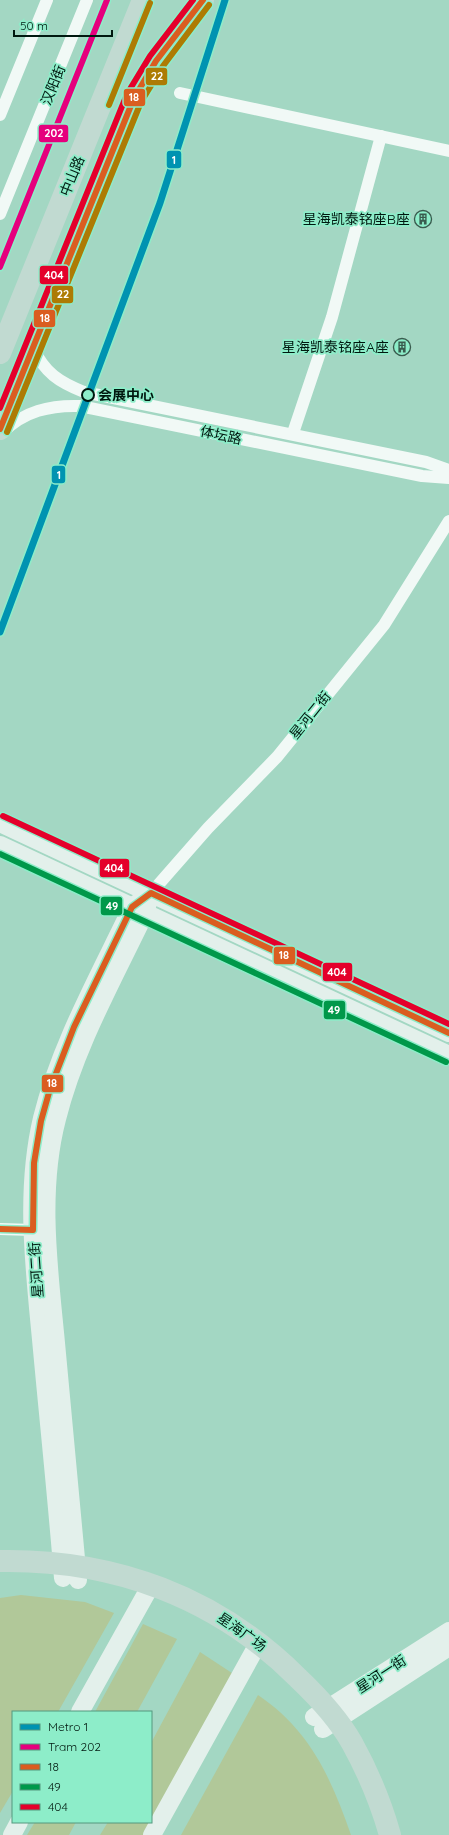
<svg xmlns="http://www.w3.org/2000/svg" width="449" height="1835" font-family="Quicksand,'Noto Sans SC',sans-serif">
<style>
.green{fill:#b1c899}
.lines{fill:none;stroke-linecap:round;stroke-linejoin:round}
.street{stroke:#f1f9f6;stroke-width:12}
.secondary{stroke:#e3f0eb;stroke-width:18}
.highway{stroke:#c1dad1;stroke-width:22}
.bus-1-casing{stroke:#8dedc9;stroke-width:9}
.bus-2-casing{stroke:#8dedc9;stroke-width:9}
.bus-3-casing{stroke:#8dedc9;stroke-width:9}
.bus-4-casing{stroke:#8dedc9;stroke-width:9}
.bus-1{stroke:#da5d20;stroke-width:6}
.bus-2{stroke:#00984a;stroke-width:6}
.bus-3{stroke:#e4002b;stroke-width:6}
.bus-4{stroke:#ad7b04;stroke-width:6}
.tram-1-casing{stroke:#8dedc9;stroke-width:9}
.tram-1{stroke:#e5007d;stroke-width:6}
.metro-1-casing{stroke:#8dedc9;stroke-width:10}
.metro-1{stroke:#0093b1;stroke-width:7}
.stop-dot{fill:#8dedc9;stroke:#00180f;stroke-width:2}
.labels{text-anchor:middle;stroke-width:3.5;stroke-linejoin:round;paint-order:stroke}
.street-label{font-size:14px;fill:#00180f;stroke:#8dedc9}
.poi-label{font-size:14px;fill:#00180f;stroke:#8dedc9;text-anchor:end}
.stop-label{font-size:14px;font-weight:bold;fill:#00180f;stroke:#8dedc9;text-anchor:start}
.line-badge{stroke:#8dedc9;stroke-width:1.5}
.badge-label{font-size:11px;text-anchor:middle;font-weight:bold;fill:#fff}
</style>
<rect width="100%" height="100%" fill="#a3d7c3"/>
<g class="green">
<path d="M21,1595L85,1602L114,1613L58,1712H13V1791L0,1813V1598Z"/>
<path d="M143,1624L177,1639L137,1712H95Z"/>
<path d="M200,1652L235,1675L147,1835H100L108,1822H151V1743Z"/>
<path d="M258,1695C310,1730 331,1778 351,1835H181Z"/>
<path d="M35,1822H76L69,1835H27Z"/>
</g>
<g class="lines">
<g class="street">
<path d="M180,93L449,151"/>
<path d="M0,115L47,0"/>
<path d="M0,214L87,0"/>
<path d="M33,348C45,373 59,382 84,392L426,462L449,470"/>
<path d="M294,430L332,317L381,136"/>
<path d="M2,433C24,411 50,405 80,406L422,476L449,478"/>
<path d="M151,893L208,828L277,757L384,625L449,521"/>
<path d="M0,1229L33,1230"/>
</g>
<g class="secondary">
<path d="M0,823L449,1033"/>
<path d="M0,845L449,1055"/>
<path d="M63,1578C57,1502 49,1426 42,1350C35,1273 24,1194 42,1118C60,1045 100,974 132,907L151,893"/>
<path d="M78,1580C71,1501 63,1422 56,1343C49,1269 38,1192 57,1119C75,1047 113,980 145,913L151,893"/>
<path d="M80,1712L151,1585"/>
<path d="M314,1717L449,1631"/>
<path d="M323,1729L449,1647"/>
<path d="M12,1835L19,1822"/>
<path d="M152,1835L259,1642"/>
</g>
<g class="highway">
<path d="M0,353L143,0"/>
<path d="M0,429L134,98L156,61L203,0"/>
<path d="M0,1561C114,1559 217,1597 298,1678C317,1696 339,1720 352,1743C368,1772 381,1803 390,1835"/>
</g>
<g class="bus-1-casing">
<g id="bus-1">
<path d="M0,429L134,98L156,61L203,0"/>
<path d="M0,1229L33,1230L34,1163L41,1121L50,1089L74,1027L132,907L151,893L449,1033"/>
</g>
</g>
<g class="bus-2-casing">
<path id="bus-2" d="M0,854L446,1062"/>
</g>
<g class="bus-3-casing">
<g id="bus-3">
<path d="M0,408L127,94L150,56L193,0"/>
<path d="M3,816L449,1024"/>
</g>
</g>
<g class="bus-4-casing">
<g id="bus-4">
<path d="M109,105L150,3"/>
<path d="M7,432L141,102L163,66L209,5"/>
</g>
</g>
<use href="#bus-1" class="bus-1"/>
<use href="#bus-2" class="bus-2"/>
<use href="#bus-3" class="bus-3"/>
<use href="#bus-4" class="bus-4"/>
<g class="tram-1-casing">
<path id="tram-1" d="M0,267L107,0"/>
</g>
<use href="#tram-1" class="tram-1"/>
<g class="metro-1-casing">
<path id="metro-1" d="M0,632L160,203L225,0"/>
</g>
<use href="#metro-1" class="metro-1"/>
</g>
<defs>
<g id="building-ring" transform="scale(0.9)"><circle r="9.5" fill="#8dedc9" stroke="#395b4e" stroke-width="1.5"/><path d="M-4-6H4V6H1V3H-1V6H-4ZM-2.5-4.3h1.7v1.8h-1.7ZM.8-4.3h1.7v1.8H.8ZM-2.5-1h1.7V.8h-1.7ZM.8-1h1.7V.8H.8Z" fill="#395b4e"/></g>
</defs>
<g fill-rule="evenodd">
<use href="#building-ring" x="423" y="219"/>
<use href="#building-ring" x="402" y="347"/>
</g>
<circle class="stop-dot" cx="88" cy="395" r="6"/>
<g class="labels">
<g class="street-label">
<text transform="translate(53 85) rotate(-68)" y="5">汉阳街</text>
<text transform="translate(72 176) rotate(-68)" y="5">中山路</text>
<text transform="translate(221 435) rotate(12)" y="5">体坛路</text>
<text transform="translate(310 715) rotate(-51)" y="5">星河二街</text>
<text transform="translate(36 1270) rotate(-94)" y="5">星河二街</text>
<text transform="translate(242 1632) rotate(35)" y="5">星海广场</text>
<text transform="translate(381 1674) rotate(-33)" y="5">星河一街</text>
</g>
<g class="poi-label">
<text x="410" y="224">星海凯泰铭座B座</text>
<text x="389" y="352">星海凯泰铭座A座</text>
</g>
<g class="stop-label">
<text x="98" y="400">会展中心</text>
</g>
</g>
<g class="line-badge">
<rect x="145" y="67" width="23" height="19" rx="4" fill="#ad7b04"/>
<rect x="123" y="88" width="23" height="19" rx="4" fill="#da5d20"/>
<rect x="38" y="124" width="31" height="19" rx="4" fill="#e5007d"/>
<rect x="166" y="150" width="16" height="19" rx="4" fill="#0093b1"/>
<rect x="39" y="265" width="30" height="20" rx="4" fill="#e4002b"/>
<rect x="51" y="285" width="23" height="19" rx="4" fill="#ad7b04"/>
<rect x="33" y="309" width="23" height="19" rx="4" fill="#da5d20"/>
<rect x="51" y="465" width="15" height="19" rx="4" fill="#0093b1"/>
<rect x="99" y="858" width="31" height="20" rx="4" fill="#e4002b"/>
<rect x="100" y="896" width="23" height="20" rx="4" fill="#00984a"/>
<rect x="273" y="946" width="23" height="19" rx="4" fill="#da5d20"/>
<rect x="322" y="962" width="31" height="20" rx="4" fill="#e4002b"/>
<rect x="323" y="1000" width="23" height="20" rx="4" fill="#00984a"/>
<rect x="41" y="1074" width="23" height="19" rx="4" fill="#da5d20"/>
</g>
<g class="badge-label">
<text x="157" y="80">22</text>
<text x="134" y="101">18</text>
<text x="54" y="137">202</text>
<text x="174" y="164">1</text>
<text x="54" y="279">404</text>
<text x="63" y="298">22</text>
<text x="45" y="322">18</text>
<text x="59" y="479">1</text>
<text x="114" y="872">404</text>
<text x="112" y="910">49</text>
<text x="284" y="959">18</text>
<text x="337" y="976">404</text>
<text x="334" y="1014">49</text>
<text x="52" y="1087">18</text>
</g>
<rect x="12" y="1711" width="140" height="112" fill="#8dedc9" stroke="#55987f"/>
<rect x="20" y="1724" width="20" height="6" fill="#0093b1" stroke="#55987f"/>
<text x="48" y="1731" font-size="12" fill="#00180f">Metro 1</text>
<rect x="20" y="1744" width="20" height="6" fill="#e5007d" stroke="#55987f"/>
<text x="48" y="1751" font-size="12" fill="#00180f">Tram 202</text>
<rect x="20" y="1764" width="20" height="6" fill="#da5d20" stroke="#55987f"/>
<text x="48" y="1771" font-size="12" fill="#00180f">18</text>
<rect x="20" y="1784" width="20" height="6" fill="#00984a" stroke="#55987f"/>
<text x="48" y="1791" font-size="12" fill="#00180f">49</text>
<rect x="20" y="1804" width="20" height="6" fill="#e4002b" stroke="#55987f"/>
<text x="48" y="1811" font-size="12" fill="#00180f">404</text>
<path d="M14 30v6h98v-6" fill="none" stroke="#00180f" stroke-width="2"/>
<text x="20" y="30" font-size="12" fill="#00180f" stroke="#8dedc9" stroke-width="3" paint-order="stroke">50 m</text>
</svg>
